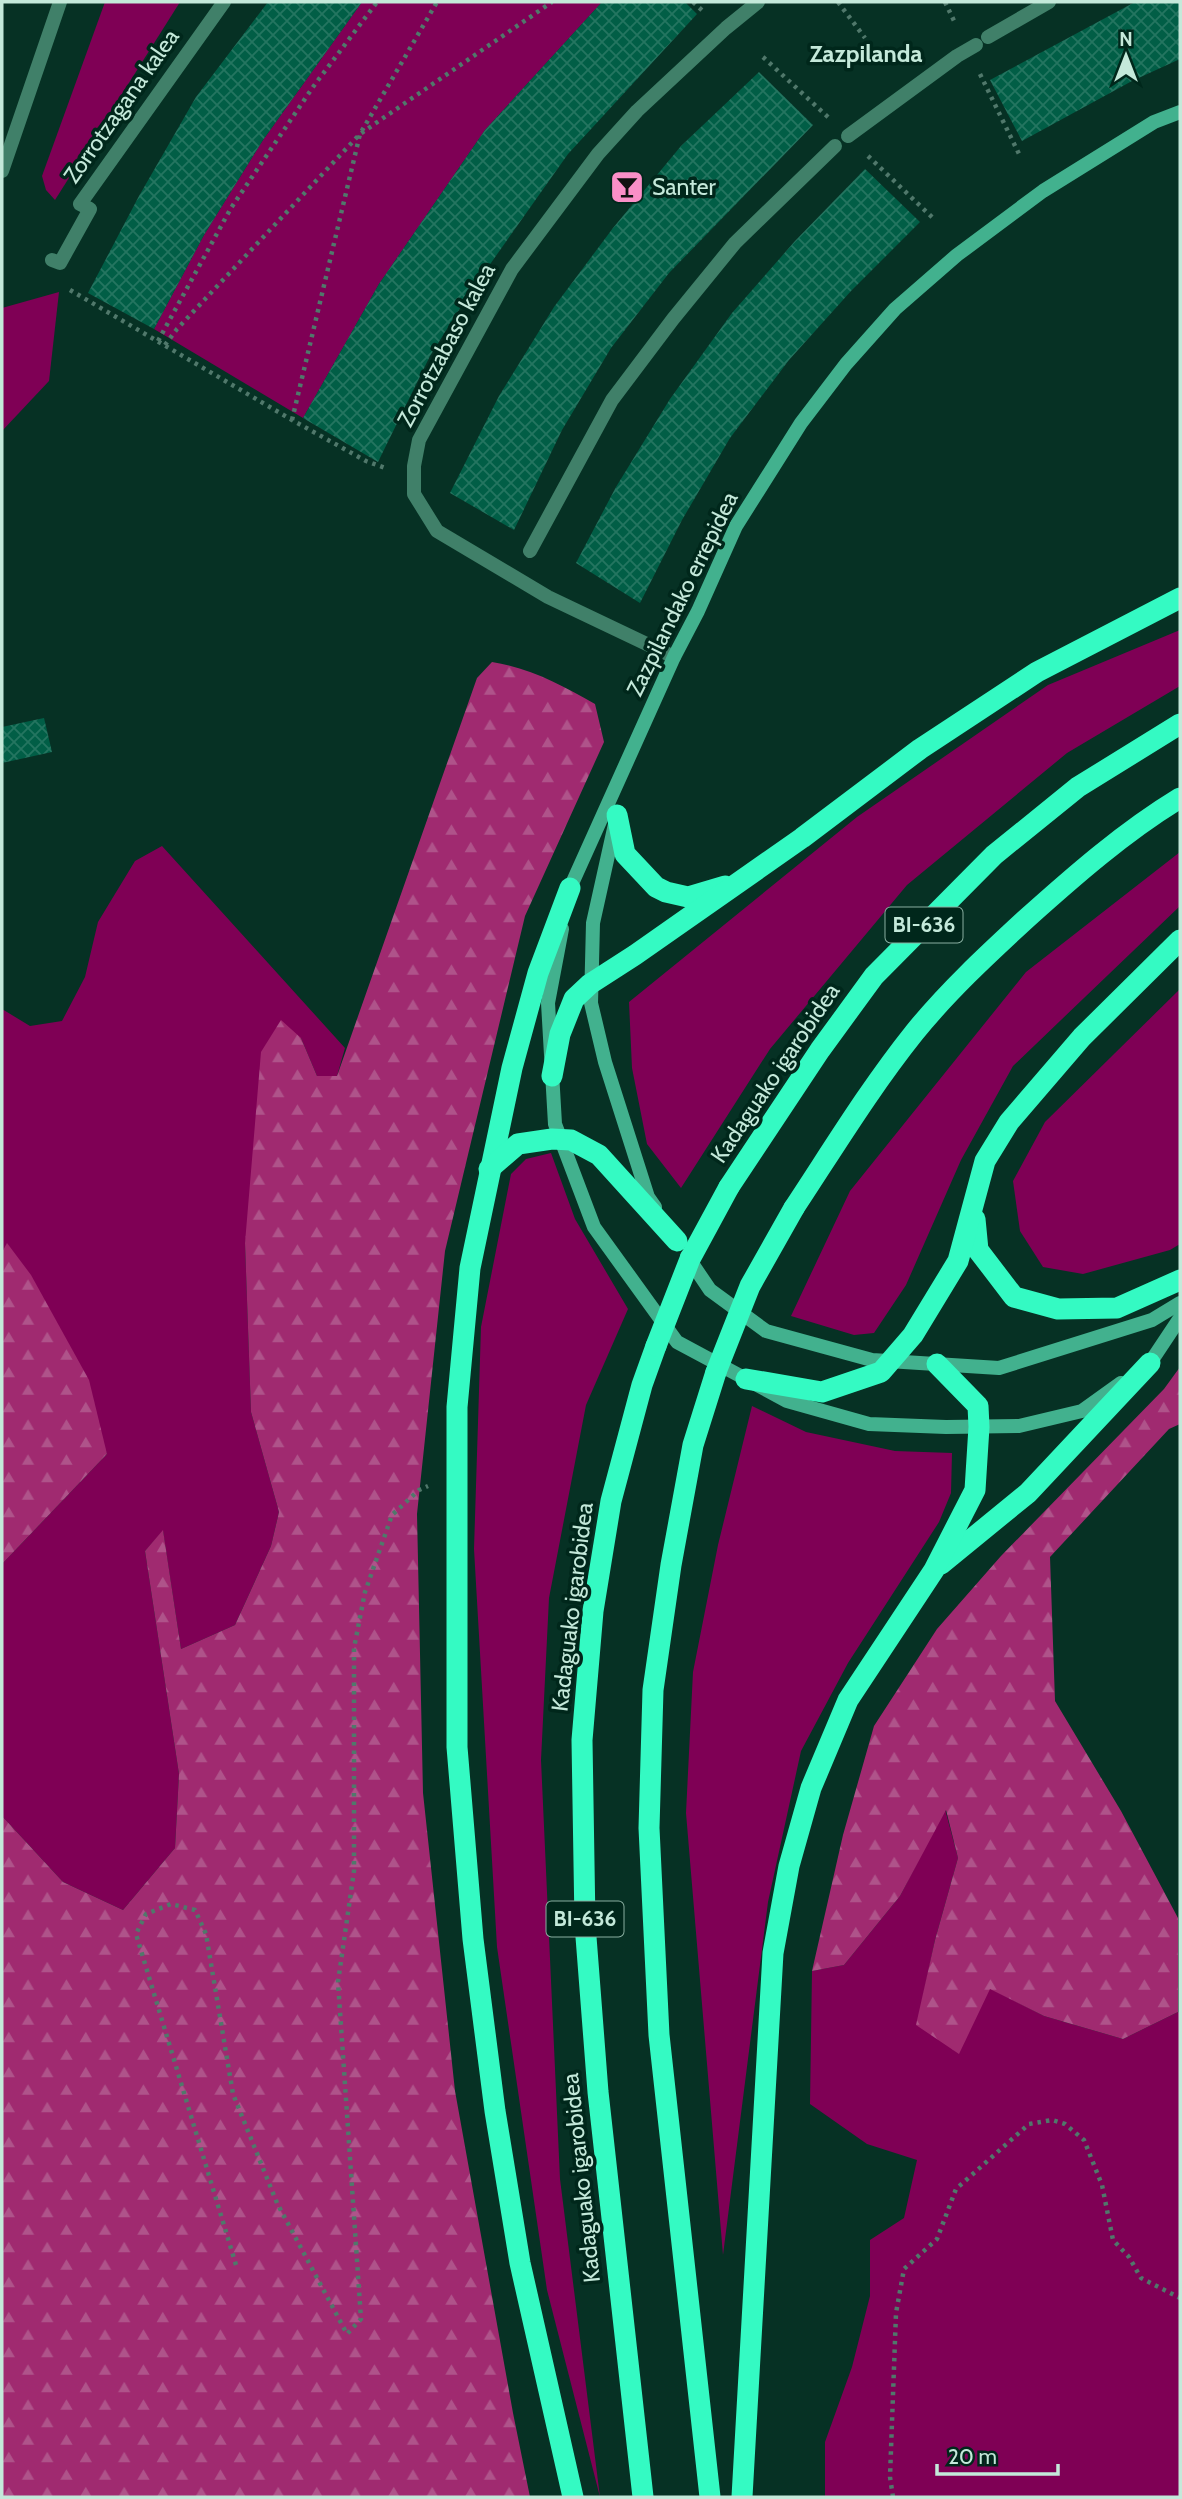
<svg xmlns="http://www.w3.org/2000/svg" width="1182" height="2499" font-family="Cabin,sans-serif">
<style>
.green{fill:#7f0055}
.forest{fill:url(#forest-firs)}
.building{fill:url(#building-cross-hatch)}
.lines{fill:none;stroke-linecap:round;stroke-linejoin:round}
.path{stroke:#50786b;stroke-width:4.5;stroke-dasharray:3.5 5;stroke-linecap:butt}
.street{stroke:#408069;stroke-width:14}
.secondary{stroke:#42b18e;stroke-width:14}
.highway{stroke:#34fac3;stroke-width:21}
.highway-bridge{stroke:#34fac3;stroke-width:21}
.labels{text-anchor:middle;stroke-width:7;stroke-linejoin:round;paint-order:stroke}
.shield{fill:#00271b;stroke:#89afa1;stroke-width:2}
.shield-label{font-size:21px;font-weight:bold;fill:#c4e9da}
.street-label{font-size:23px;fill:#c4e9da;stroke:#00271b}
.poi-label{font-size:23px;fill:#c4e9da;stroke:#00271b;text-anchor:start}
.neighbourhood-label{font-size:24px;font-weight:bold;fill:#c4e9da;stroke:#00271b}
</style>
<defs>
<pattern id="forest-firs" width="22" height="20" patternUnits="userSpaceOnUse" patternTransform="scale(1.75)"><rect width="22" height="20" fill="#a02a70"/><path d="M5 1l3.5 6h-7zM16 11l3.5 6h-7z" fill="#af538a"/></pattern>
<pattern id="building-cross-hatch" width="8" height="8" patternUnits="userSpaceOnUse" patternTransform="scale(1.75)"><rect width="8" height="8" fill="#015e46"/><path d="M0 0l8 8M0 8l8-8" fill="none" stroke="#247560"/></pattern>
</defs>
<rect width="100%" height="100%" fill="#063124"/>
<g class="green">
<path d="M105,2H180L55,200L46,190L42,176Z"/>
<path d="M362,2H602L485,130L379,284L303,418L154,329L204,235L263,140Z"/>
<path d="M59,292L49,381L2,431V308Z"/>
<path d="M1180,630V686L1067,753L907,885L770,1049L681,1188L647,1144L632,1068L629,1002L857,817L1048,685Z"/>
<path d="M162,846L345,1048L337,1076H317L301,1038L245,1243L251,1412L279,1512L271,1546L235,1625L181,1649L163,1531L145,1551L179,1774L175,1848L123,1910L63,1882L2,1816V1564L107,1454L7,1244L2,1252V1009L30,1026L62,1021L85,977L98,922L135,861Z"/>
<path d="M1180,852V906L1013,1066L961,1160L906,1285L874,1333L854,1335L791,1316L850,1191L1026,972Z"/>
<path d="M1180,989V1244L1170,1250L1083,1274L1043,1267L1020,1231L1013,1181L1045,1122Z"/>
<path d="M551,1153L575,1219L628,1309L586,1405L549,1598L541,1760L560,2179L600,2497L547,2290L497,1947L474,1549L481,1327L511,1174L526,1159Z"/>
<path d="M752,1406L806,1432L895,1451L952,1453L951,1493L939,1522L848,1663L801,1751L768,1902L723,2255L686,1813L693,1672L718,1545Z"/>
<path d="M945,1809L958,1858L935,1940L917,2025L990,1988L1044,2016L1123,2039L1178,2012L1180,2013V2497H825V2442L852,2367L870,2296V2240L904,2218L917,2160L867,2144L810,2104L812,1971L844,1965L900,1896Z"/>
</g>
<g class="forest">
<path d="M492,662C530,668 562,685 595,704L604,742L525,916L445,1251L417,1514L423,1793L455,2091L513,2413L530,2497H2V1816L63,1882L123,1910L175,1848L179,1774L145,1551L163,1530L181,1649L235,1625L271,1546L279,1512L251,1412L245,1243L261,1052L281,1020L301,1038L317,1076H337L477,678Z"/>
<path d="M7,1243L31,1275L89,1380L107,1454L2,1564V1252Z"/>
<path d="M1180,1367V1424L1169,1429L1050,1557L1055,1701L1121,1811L1178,1918V2012L1123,2039L1044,2016L990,1989L959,2054L916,2025L935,1940L958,1858L946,1810L900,1896L844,1965L812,1971L843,1835L874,1726L937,1629L1001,1556L1164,1389Z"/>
</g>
<g class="building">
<path d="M268,2H362L263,140L204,235L154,329L88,293L139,196L196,97Z"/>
<path d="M602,2H685L697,14L568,154L469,294L430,356L378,462L303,418L379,284L485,130Z"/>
<path d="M1135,2H1180V59L1132,81L1022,141L990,80Z"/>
<path d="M759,72L813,125L669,273L611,348L562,430L514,530L450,493L499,396L554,307L613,228L681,146Z"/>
<path d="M865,169L920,222L851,291L789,360L730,438L682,520L640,603L576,563L616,487L670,399L732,313L795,241Z"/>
<path d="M44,718L52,752L2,763V727Z"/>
</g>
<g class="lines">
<g class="path">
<path d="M693,2L705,13"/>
<path d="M838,2L865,38"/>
<path d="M945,2L956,25"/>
<path d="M763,57L829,118"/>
<path d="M980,74L1021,158"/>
<path d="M868,156L935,220"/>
<path d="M70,290L292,420L366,461L388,469"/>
<path d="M158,341L231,208L313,87L377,2"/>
<path d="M165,345L177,329L360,134L552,2"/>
<path d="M292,420L360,134L437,2"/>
<path d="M236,2265L136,1934L146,1914L171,1904L195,1910L206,1934L233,2094L277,2203L347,2334L361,2319L338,1982L354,1871V1648L365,1592L392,1515L419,1490L428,1486"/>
<path d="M893,2497L890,2477L896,2313L904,2269L937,2239L956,2189L1029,2124L1052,2120L1065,2124L1084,2140L1102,2185L1113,2240L1129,2257L1141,2278L1180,2298"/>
</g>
<g class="street">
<path d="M988,37L1049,2"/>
<path d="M848,136L957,56L976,45"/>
<path d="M2,171L60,2"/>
<path d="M52,260L60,263L90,209L80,204L224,2"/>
<path d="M530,551L612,400L673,319L735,243L835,146"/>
<path d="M674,657L548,597L437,531L414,494V466L419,440L512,269L598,154L637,111L726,28L758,2"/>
</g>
<g class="secondary">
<path d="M615,824L593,923L591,1003L605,1062L648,1197L655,1207"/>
<path d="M569,896L570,888L674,657L698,611L736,526L801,423L846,364L895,309L957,255L1043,191L1154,122L1180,112"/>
<path d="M562,929L548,1003L555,1124L594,1227L677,1342L787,1401L869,1424L946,1427L1019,1426L1082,1411L1121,1383"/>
<path d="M687,1256L710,1290L766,1331L872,1360L999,1368L1152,1320L1180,1303"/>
<path d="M1144,1367L1150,1363L1180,1318"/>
</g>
<g class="highway">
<path d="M617,815L625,854L656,887L666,892L688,897L725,886"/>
<path d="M570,888L538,973L512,1068L470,1268L457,1407V1747L473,1939L495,2111L520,2263L573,2497"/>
<path d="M552,1076L560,1034L574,999L590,984L635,955L802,838L920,749L1037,672L1180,598"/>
<path d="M489,1169L518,1144L552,1139L571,1140L599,1155L677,1241"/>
<path d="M729,1187L820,1050L874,976L994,855L1078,787L1180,724"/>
<path d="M794,1208C833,1149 870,1088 914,1033C947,992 987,955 1026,919C1074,876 1124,832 1180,798"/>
<path d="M975,1219L978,1250L1014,1297L1058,1309L1117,1308L1180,1280"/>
<path d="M746,1379L822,1392L881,1372L913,1335L958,1261L985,1161L1009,1122L1082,1037L1180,940"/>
<path d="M941,1564L1028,1493L1150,1363"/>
<path d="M643,2497L598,2092L585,1924L582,1740L593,1611L611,1501L642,1385L656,1346"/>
<path d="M710,2497L659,2035L649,1828L653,1690L671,1565L693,1445L716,1372"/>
<path d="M742,2497L773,1953L789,1866L811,1788L848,1700L934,1570L975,1490L979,1427L978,1406L937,1364"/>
</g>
<g class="highway-bridge">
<path d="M656,1346L690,1259L729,1187"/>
<path d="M716,1372L750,1286L794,1208"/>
</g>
</g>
<defs>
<g id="bar-square" transform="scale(1.75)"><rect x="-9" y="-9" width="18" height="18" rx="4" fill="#fa8fc7" stroke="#00271b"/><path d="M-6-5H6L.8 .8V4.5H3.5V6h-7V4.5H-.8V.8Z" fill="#111"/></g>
</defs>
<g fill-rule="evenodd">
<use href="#bar-square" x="627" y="187"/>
</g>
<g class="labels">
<g class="shield">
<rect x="885.5" y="907.5" width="77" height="35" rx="5"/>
<rect x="546.5" y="1901.5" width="77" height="35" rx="5"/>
</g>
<g class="shield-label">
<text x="924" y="932">BI-636</text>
<text x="585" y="1926">BI-636</text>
</g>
<g class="street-label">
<text transform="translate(121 106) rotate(-55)" y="8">Zorrotzagana kalea</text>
<text transform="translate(446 345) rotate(-62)" y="8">Zorrotzabaso kalea</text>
<text transform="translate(682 594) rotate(-64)" y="8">Zazpilandako errepidea</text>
<text transform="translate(775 1073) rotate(-56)" y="8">Kadaguako igarobidea</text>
<text transform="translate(572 1607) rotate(-83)" y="8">Kadaguako igarobidea</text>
<text transform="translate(581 2178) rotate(-96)" y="8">Kadaguako igarobidea</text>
</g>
<g class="poi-label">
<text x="652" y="195">Santer</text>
</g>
<g class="neighbourhood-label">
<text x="866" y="62">Zazpilanda</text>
</g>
</g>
<rect width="1182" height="2499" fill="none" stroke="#c4e9da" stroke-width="7"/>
<g transform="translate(1126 56)" stroke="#00271b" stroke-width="5" paint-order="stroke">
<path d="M0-5L12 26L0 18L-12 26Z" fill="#c4e9da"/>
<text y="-10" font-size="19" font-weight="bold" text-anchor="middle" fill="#c4e9da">N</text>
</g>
<path d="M937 2464v10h121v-10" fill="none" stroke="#c4e9da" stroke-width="3.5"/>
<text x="948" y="2464" font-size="21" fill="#c4e9da" stroke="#00271b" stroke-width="5" paint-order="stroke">20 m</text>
</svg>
